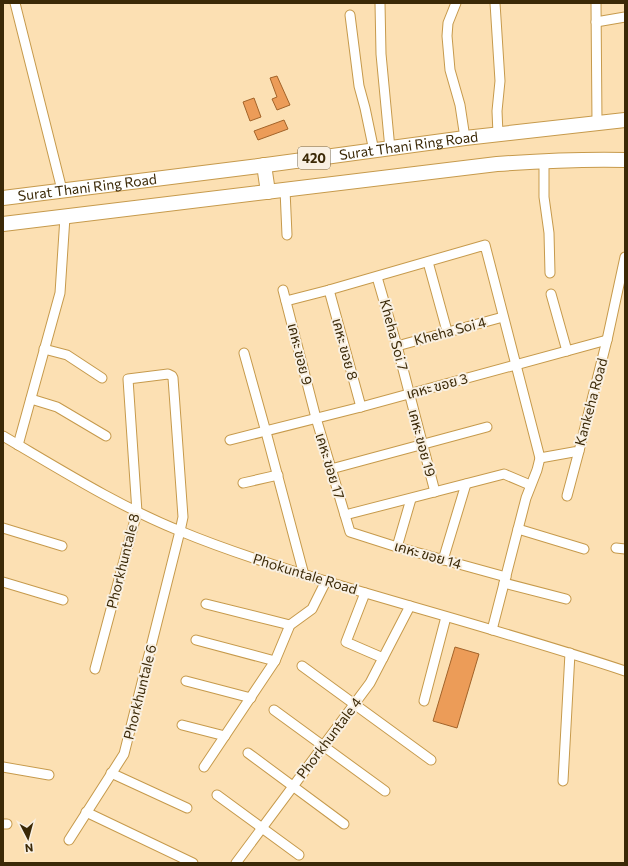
<svg xmlns="http://www.w3.org/2000/svg" width="628" height="866" font-family="Commissioner,'Noto Sans Thai',sans-serif">
<style>
.building{fill:#ec9c58;stroke:#a26329}
.lines{fill:none;stroke-linecap:round;stroke-linejoin:round}
.minor-casing{stroke:#c69a4c;stroke-width:11}
.highway-casing{stroke:#c69a4c;stroke-width:16}
.minor{stroke:#fff;stroke-width:9}
.highway{stroke:#fff;stroke-width:14}
.labels{text-anchor:middle;stroke-width:4;stroke-linejoin:round;paint-order:stroke}
.shield{fill:#f9f0e2;stroke:#746549;stroke-width:1}
.shield-label{font-size:13px;font-weight:bold;fill:#3b2907}
.street-label{font-size:14px;fill:#3b2907;stroke:#f9f0e2}
</style>
<rect width="100%" height="100%" fill="#fce0b3"/>
<g class="building">
<path d="M277,76L290,105L277,110L272,99L277,97L270,78Z"/>
<path d="M254,98L261,117L250,121L243,102Z"/>
<path d="M284,120L288,129L258,140L254,131Z"/>
<path d="M455,647L479,654L457,728L433,721Z"/>
</g>
<g class="lines">
<g class="minor-casing">
<g id="minor">
<path d="M15,3L62,190"/>
<path d="M380,3L381,54L390,149"/>
<path d="M456,3L448,23L447,36L450,70L460,105L465,138"/>
<path d="M495,3L500,81L497,111L498,134"/>
<path d="M596,3L597,122"/>
<path d="M350,15L359,86L365,108L374,151"/>
<path d="M596,22L625,17"/>
<path d="M544,160V197L549,233L550,273"/>
<path d="M285,190L287,235"/>
<path d="M428,262L447,331"/>
<path d="M377,277L397,346L435,492"/>
<path d="M283,290L316,418L350,532L397,547L506,577"/>
<path d="M329,290L361,407"/>
<path d="M551,294L567,351"/>
<path d="M286,301L329,290L485,245L540,458L537,470L526,498L492,630"/>
<path d="M397,346L503,317"/>
<path d="M44,349L67,355L102,378"/>
<path d="M244,353L266,432L304,575"/>
<path d="M31,399L57,407L106,436"/>
<path d="M3,436C61,470 118,506 180,531C233,553 288,570 342,586C436,614 532,640 625,671"/>
<path d="M230,440L361,407L607,340"/>
<path d="M18,445L60,293L65,217"/>
<path d="M540,458L579,451L607,340L625,257"/>
<path d="M331,469L487,427"/>
<path d="M243,483L278,475"/>
<path d="M567,496L579,451"/>
<path d="M345,515L504,474L530,485"/>
<path d="M3,528L62,546"/>
<path d="M518,529L584,549"/>
<path d="M397,547L411,499"/>
<path d="M616,548L625,549"/>
<path d="M443,560L466,484"/>
<path d="M3,582L63,600"/>
<path d="M504,583L566,599"/>
<path d="M365,593L346,642L383,658"/>
<path d="M206,604L290,625"/>
<path d="M196,640L275,661"/>
<path d="M302,666L431,760"/>
<path d="M186,681L251,698"/>
<path d="M424,701L446,617"/>
<path d="M274,710L385,791"/>
<path d="M182,725L225,736"/>
<path d="M248,753L344,824"/>
<path d="M3,767L49,775"/>
<path d="M204,767L275,661L290,625L312,609L326,581"/>
<path d="M111,773L187,808"/>
<path d="M563,781L570,653"/>
<path d="M217,795L299,855"/>
<path d="M86,812L193,863"/>
<path d="M3,824H7"/>
<path d="M69,840L124,754L180,531L183,517L173,378L172,376L168,374L128,379L137,512L95,669"/>
<path d="M236,863L370,683L410,606"/>
</g>
</g>
<g class="highway-casing">
<g id="highway">
<path d="M264,165L268,192"/>
<path id="s1" d="M3,198L251,167L465,138L625,120"/>
<path d="M3,224L497,164C540,161 582,159 625,160"/>
</g>
</g>
<use href="#minor" class="minor"/>
<use href="#highway" class="highway"/>
</g>
<g class="labels">
<rect class="shield" x="298" y="147" width="32" height="22" rx="3"/>
<g class="shield-label">
<text x="314" y="163">420</text>
</g>
<g class="street-label">
<text dy="5" stroke="none"><textPath href="#s1" startOffset="409">Surat Thani Ring Road</textPath></text>
<text dy="5" stroke="none"><textPath href="#s1" startOffset="85">Surat Thani Ring Road</textPath></text>
<text transform="translate(450 331) rotate(-15)" y="5">Kheha Soi 4</text>
<text transform="translate(394 335) rotate(75)" y="5">Kheha Soi 7</text>
<text transform="translate(345 349) rotate(75)" y="5">เคหะ ขอย 8</text>
<text transform="translate(300 354) rotate(76)" y="5">เคหะ ขอย 9</text>
<text transform="translate(437 386) rotate(-15)" y="5">เคหะ ขอย 3</text>
<text transform="translate(591 402) rotate(-75)" y="5">Kankeha Road</text>
<text transform="translate(422 443) rotate(75)" y="5">เคหะ ขอย 19</text>
<text transform="translate(330 466) rotate(73)" y="5">เคหะ ขอย 17</text>
<text transform="translate(428 555) rotate(16)" y="5">เคหะ ขอย 14</text>
<text transform="translate(123 561) rotate(-76)" y="5">Phorkhuntale 8</text>
<text transform="translate(305 574) rotate(17)" y="5">Phokuntale Road</text>
<text transform="translate(140 692) rotate(-76)" y="5">Phorkhuntale 6</text>
<text transform="translate(329 738) rotate(-53)" y="5">Phorkhuntale 4</text>
</g>
</g>
<rect width="628" height="866" fill="none" stroke="#3b2907" stroke-width="8"/>
<g transform="translate(28 838) rotate(174)" stroke="#f9f0e2" stroke-width="3" paint-order="stroke">
<path d="M0-3L7 15L0 10L-7 15Z" fill="#3b2907"/>
<text y="-6" font-size="11" font-weight="bold" text-anchor="middle" fill="#3b2907">N</text>
</g>
</svg>
